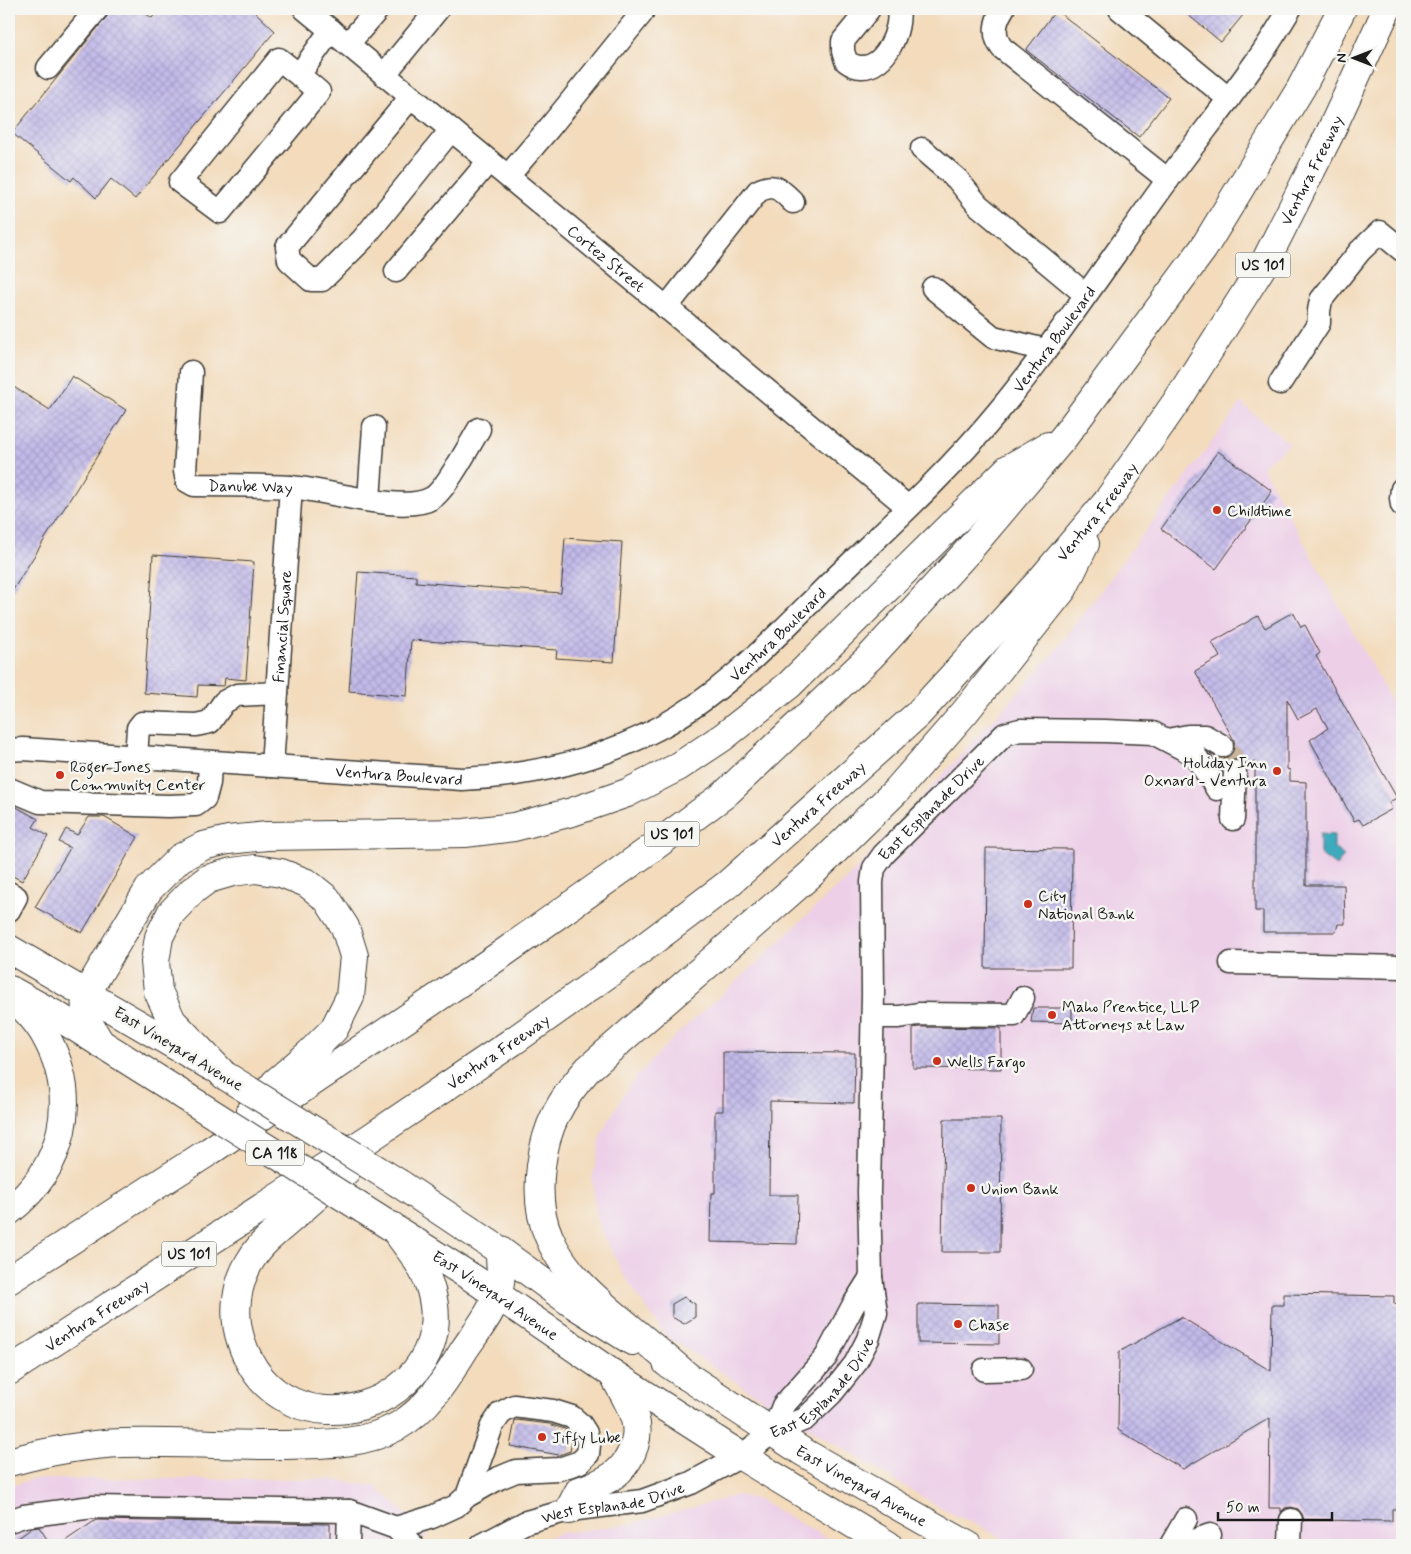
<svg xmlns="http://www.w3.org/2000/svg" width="1411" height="1554" font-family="Mynerve,sans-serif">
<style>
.built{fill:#edd0e8}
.water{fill:#3eaabd;stroke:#2d636c}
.building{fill:url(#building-cross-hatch)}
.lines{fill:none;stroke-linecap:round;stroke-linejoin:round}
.minor-tunnel{stroke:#c8b59c;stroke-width:22;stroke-dasharray:22 11;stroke-linecap:butt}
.minor-casing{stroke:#3c3934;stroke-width:25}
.major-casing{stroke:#3c3934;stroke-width:30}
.highway-casing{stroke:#3c3934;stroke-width:30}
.minor{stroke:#fff;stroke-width:22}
.major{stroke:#fff;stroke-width:28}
.highway{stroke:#fff;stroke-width:28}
.major-bridge-casing{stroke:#3c3934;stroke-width:30;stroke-linecap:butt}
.major-bridge{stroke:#fff;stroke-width:28}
.poi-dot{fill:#c8321e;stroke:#f6f6f2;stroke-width:2}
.labels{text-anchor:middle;stroke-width:5;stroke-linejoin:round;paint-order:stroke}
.shield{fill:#f6f6f2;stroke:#5d5d5c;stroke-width:1}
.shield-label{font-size:15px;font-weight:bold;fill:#1c1c1c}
.street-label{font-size:16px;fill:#1c1c1c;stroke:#f6f6f2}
.poi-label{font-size:16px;fill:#1c1c1c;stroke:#f6f6f2;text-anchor:start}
</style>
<defs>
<pattern id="building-cross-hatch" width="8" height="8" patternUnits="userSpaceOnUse" patternTransform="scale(1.25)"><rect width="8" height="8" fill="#c2bae9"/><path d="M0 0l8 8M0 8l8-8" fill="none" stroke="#a69fc7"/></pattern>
</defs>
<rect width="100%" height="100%" fill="#f6f6f2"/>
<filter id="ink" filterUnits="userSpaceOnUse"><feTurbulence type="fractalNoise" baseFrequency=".02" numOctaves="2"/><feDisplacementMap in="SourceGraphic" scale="10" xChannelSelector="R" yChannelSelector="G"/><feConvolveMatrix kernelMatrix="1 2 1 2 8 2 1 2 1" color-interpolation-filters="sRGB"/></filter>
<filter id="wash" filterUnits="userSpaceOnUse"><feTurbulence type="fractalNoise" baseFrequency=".0096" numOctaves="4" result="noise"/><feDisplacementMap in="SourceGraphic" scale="20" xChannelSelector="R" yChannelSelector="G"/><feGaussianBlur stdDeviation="1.12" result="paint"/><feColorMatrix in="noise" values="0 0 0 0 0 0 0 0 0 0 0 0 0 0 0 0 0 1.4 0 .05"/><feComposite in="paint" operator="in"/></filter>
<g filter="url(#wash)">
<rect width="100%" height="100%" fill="#f3dbbc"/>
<g class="built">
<path d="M1241,403L1290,444L1262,466L1402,721V1545H1011L982,1527L944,1510L757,1396L665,1335L623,1274L597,1220L592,1179L602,1132L630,1084L675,1036L746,973L857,868L1054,653Z"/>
<path d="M33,1479H329L375,1486L428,1535L416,1545H9V1487Z"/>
<path d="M738,1495L759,1500L839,1545H524L561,1533L631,1524Z"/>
</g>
<path class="water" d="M1320,834L1334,835V848L1344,856L1336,866L1320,854Z"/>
<g id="blocks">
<g class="building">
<path d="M113,9H139L152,18L159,9H252L275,31L135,199L111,179L96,198L74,177L71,181L12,133Z"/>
<path d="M1181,9H1248L1221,42Z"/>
<path d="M1056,10L1169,98L1139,137L1026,50Z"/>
<path d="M72,376L126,410L9,596V384L50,410Z"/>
<path d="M1218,451L1272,491L1216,569L1161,529Z"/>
<path d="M565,538L622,542L614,662L556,658L557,650L411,640L407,696L349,691L358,572L416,576V582L561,593Z"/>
<path d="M153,555L254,562L246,680L225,678L224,686L198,685L197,697L144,693Z"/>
<path d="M1293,612L1301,627L1305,625L1320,653L1316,656L1397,798L1389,802L1392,809L1363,825L1359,819L1354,821L1310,740L1328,728L1317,709L1298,719L1287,699V769L1290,770V781L1306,782V885H1344L1345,924H1338L1336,932H1263V911H1255V762L1247,766L1242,761L1235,759L1229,760L1224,765L1222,772L1210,754L1221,759L1229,757L1233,753L1235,747L1234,740L1195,671L1220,657L1212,642L1258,616L1265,628Z"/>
<path d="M9,803L38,819L33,827L48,836L22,881L9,874Z"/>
<path d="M89,817H104L138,837L82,933L35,907L70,848L59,842L66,829L77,835Z"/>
<path d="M986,848L1072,849L1071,968H985Z"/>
<path d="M1033,1008H1072V1023L1031,1022Z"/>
<path d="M919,1027L1001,1028V1069L913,1068V1028Z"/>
<path d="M723,1052L855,1053L854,1103L770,1101L769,1195H798L797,1244L710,1242L711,1193H715V1111H723Z"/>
<path d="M944,1119H1001L1000,1252H942Z"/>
<path d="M1284,1294L1394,1296V1304L1402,1305V1509H1392V1521L1304,1520L1302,1514L1298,1509L1291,1507L1285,1508L1281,1512V1508H1269L1270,1418L1183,1469L1118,1430L1119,1352L1181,1317L1271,1371L1272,1305H1284Z"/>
<path d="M684,1297L695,1304V1317L684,1324L672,1317V1304Z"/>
<path d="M918,1304L999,1305V1344L918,1343Z"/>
<path d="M517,1420L549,1424L565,1429L573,1437L570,1451L559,1455L510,1446L515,1421Z"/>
<path d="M96,1520L330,1524V1545H59Z"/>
<path d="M39,1527L51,1545H9L32,1528Z"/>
</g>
</g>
</g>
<g filter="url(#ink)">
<use href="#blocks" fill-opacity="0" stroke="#3c3934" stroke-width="1"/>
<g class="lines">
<path class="minor-tunnel" d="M1222,746L1231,756L1235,772"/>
<g class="minor-casing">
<g id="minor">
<path id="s1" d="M305,9L908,507"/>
<path d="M869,9L843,41V51L846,61C850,64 855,67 861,67C886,68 902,29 898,9"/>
<path d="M1003,9C995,21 992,35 1002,48L1168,180"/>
<path d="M1120,9L1229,99"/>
<path d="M348,44L378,9"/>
<path d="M48,68L97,9"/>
<path d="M299,75L279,59L180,182L220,212L319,92L299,75L331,30"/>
<path d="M385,75L393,64L438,9"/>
<path d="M411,97L287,247L289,260L311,280H322L363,239L451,130"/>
<path d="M922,149L957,179L978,205L1085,294"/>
<path d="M508,176L550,127L642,13"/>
<path d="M396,271L489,161"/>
<path d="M933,288L993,337L1045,350"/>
<path d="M666,308L758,191C775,182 781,190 793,202"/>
<path id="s2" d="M191,372L185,471L187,481L194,485C226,485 258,485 290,487C324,489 404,515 432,498C445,491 470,444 479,429"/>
<path d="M1280,383L1319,323V311L1321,300L1360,251L1380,232L1402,250"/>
<path d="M1402,489L1401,498L1402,505"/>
<path d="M369,500L374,427"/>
<path d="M1168,740L1188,736H1205L1222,746"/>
<path id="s3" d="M9,750L23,749L462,779C531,776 598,761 659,728C725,693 776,636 829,584C886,529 946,475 997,413C1058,339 1111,258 1167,181C1196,141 1227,103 1255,63C1268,46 1279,27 1290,9"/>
<path d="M136,757L138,728L142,723L196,725L210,722L224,702L237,695L277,693"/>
<path id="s4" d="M272,766L291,487"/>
<path d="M9,789L40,802L168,806L196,805L205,798L209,783L210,762"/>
<path d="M1233,819L1235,772"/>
<path d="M9,893L16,897L9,910"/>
<path d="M1231,963L1402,967"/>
<path d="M873,1017H899L918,1014L1014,1015L1023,998"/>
<path d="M984,1370L1021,1369"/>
<path d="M773,1432L783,1406L826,1357L854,1304L871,1277"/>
<path d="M9,1521L24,1516L93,1507L349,1511L396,1528L412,1545"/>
<path d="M396,1528L432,1517L456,1506L467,1496L499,1478L516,1471L559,1469L580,1462L588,1454L589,1445L586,1433L581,1425L572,1417L553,1411L514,1406L501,1413L492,1426L467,1496"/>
<path d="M348,1545L349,1511"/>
<path id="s5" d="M482,1545L526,1522L569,1510L642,1501L691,1483L741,1456L773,1432L805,1419L832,1393L855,1364L868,1339L876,1313L871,1277L869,1192L873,994L872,882L874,868L884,854L1005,734L1020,730L1105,731L1153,733L1195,755L1217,789"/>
<path d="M1171,1545L1186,1519"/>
<path d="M1193,1545L1196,1540L1210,1535"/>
<path d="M1288,1545L1290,1542L1291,1520"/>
</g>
</g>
<g class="major-casing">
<g id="major">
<path d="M9,949L212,1067"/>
<path d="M10,990L59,1017L186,1097"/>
<path d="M400,1184L499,1250L570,1302L632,1341"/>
<path id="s6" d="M363,1209L474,1279L613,1374L741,1456L888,1545"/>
<path id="s7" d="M667,1363L803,1452L967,1545"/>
<path d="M569,1510L579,1491C591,1487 604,1482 614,1475C629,1464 639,1442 636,1424C633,1406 621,1390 613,1374"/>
</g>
</g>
<g class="highway-casing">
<g id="highway">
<path d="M9,993C22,1006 37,1020 46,1037C80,1099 64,1168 9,1211"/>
<path d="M101,1044C88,1023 84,1019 86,994L149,889L180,858L203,846L228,840L267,836L465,833L514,827L572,812L627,793L678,767L723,737L789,685L1008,469L1048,446"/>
<path d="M224,1075L172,1021L158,991L155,962L159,937L171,913L192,891L208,879L232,872L255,869L281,873L307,883L327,899L345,927L354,956L350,997L334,1029L309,1054L275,1083L251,1111"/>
<path d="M346,1171C328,1186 310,1202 292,1218C278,1230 262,1242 252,1258C236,1282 232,1314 241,1341C281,1466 466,1405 430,1287C423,1264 406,1245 392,1226"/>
<path d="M9,1280L210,1151L502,954L648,851L724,795L871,656L967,552L1064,437L1203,249L1301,88L1342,9"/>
<path id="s8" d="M9,1371L370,1138L512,1042L622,964L728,884L918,714L1041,580L1106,503L1179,398L1265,262L1329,135L1387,9"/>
<path d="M687,1376C668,1359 648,1343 629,1327C598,1301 565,1275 549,1237C539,1215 538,1190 541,1166C546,1125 561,1099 588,1069L811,874L897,790L965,712L1063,589L1085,544"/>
<path d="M9,1462C45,1452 86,1444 124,1443C176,1442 228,1445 279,1445C319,1444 362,1446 398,1426C428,1409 446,1379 464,1350C476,1332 495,1309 499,1288C502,1275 501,1263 499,1250"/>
</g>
</g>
<use href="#minor" class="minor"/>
<use href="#major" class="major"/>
<use href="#highway" class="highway"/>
<g class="major-bridge-casing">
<g id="major-bridge">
<path d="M224,1075L400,1184"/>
<path d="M186,1097L363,1209"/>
</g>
</g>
<use href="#major-bridge" class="major-bridge"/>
</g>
</g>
<g class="poi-dot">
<circle cx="1217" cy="510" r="5"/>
<circle cx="1277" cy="771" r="5"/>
<circle cx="60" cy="775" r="5"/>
<circle cx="1028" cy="904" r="5"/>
<circle cx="1052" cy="1015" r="5"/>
<circle cx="937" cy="1061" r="5"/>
<circle cx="971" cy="1188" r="5"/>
<circle cx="958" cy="1324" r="5"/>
<circle cx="542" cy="1437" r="5"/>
</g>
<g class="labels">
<g class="shield">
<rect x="1235.5" y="252.5" width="55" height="25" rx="4"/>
<rect x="644.5" y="821.5" width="55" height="25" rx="4"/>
<rect x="246" y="1140.5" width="58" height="25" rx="4"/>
<rect x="161.5" y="1241.5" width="55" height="25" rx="4"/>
</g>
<g class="shield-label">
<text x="1263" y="270">US 101</text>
<text x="672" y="839">US 101</text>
<text x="275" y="1158">CA 118</text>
<text x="189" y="1259">US 101</text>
</g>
<g class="street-label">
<text dy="6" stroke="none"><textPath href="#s8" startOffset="1798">Ventura Freeway</textPath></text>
<text dy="6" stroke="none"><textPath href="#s1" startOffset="391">Cortez Street</textPath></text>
<text dy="6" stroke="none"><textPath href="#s3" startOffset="1216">Ventura Boulevard</textPath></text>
<text dy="6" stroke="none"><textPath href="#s2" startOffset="174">Danube Way</textPath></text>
<text dy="6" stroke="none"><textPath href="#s8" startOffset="1394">Ventura Freeway</textPath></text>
<text dy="6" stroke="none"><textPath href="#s4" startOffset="140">Financial Square</textPath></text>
<text dy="6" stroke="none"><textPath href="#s3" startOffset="811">Ventura Boulevard</textPath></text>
<text dy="6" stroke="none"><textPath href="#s3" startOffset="391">Ventura Boulevard</textPath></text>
<text dy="6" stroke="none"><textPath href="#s8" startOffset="989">Ventura Freeway</textPath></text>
<text dy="6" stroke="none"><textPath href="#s5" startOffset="1010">East Esplanade Drive</textPath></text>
<text transform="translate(179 1048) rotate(31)" y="6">East Vineyard Avenue</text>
<text dy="6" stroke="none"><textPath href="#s8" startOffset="584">Ventura Freeway</textPath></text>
<text dy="6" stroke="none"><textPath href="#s6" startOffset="158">East Vineyard Avenue</textPath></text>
<text dy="6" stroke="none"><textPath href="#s8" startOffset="104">Ventura Freeway</textPath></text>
<text dy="6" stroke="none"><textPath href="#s5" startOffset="385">East Esplanade Drive</textPath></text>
<text dy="6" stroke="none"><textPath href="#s7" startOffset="230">East Vineyard Avenue</textPath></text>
<text dy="6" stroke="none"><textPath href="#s5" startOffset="139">West Esplanade Drive</textPath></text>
</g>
<g class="poi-label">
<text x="1227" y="516">Childtime</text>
<text x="1267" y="768" text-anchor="end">Holiday Inn<tspan x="1267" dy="18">Oxnard - Ventura</tspan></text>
<text x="70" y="772">Roger Jones<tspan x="70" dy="18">Community Center</tspan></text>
<text x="1038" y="901">City<tspan x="1038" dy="18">National Bank</tspan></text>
<text x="1062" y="1012">Maho Prentice, LLP<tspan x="1062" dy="18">Attorneys at Law</tspan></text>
<text x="947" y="1067">Wells Fargo</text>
<text x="981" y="1194">Union Bank</text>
<text x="968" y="1330">Chase</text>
<text x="552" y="1443">Jiffy Lube</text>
</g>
</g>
<rect width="1411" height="1554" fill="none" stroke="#f6f6f2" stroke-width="30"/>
<g transform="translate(1354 58) rotate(270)" stroke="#f6f6f2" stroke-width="4" paint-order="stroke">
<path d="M0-4L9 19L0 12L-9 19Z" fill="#1c1c1c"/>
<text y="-8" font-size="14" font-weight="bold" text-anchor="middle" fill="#1c1c1c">N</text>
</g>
<path d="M1218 1512v8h114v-8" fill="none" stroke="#1c1c1c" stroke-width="2.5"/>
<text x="1226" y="1512" font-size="15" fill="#1c1c1c" stroke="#f6f6f2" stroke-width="4" paint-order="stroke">50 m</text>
</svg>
